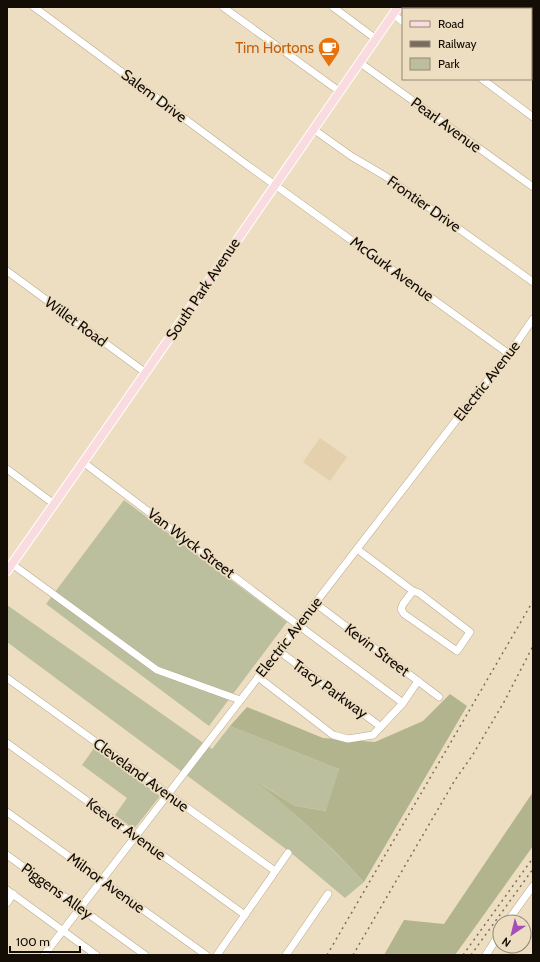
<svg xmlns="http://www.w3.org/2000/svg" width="540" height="962" font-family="Cabin,sans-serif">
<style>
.built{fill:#e4d0ad}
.green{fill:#bcbf9e}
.forest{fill:#b1b48c}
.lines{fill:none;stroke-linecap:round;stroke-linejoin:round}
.minor-casing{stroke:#baaa90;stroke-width:8}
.major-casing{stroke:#fff;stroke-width:10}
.minor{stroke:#fff;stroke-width:7}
.major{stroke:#fadbdf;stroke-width:8}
.rail{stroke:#796e5d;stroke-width:1.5;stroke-dasharray:2 4;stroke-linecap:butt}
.labels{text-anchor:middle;stroke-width:3.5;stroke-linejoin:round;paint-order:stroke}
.food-label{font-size:15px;fill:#c56008;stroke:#edddc1;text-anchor:end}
.street-label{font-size:15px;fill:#130d05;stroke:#edddc1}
</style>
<rect width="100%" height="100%" fill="#edddc1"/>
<path class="built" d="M320,438L347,457L330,481L303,462Z"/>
<g class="green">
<path d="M124,500L287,622L209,726L46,604Z"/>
<path d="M7,605L212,749L230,726L339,769L327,811L295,806L261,784C297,815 331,847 364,882L345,898L290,852L7,642Z"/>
<path d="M94,748L160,796L134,829L115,815L127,798L82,765Z"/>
</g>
<g class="forest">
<path d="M450,694L467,706L364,882C331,846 295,813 257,782L295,806L326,811L339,769L230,726L247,707L323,738L375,742L423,721Z"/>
<path d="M533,792V846L455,955H384L404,920L444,924Z"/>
</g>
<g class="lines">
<g class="minor-casing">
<g id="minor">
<path d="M34,7L243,162L509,354"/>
<path d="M223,7L339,91"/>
<path d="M333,7L376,39"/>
<path d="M479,7L482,9"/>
<path d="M393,14L403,22"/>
<path d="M531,44L533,45"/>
<path d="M359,62L533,187"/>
<path d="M482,79L533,117"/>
<path d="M313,129L351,156L385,176L533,282"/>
<path d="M7,271L146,373"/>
<path d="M83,462L298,625L403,703"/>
<path d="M7,469L54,504"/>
<path d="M357,549L413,591"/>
<path d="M12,564L157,670L240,700"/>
<path d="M413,591L419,593L470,632L457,651L404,614L401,609L403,604Z"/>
<path d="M315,603L439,697"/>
<path d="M279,651L381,727"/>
<path d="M258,677L333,735L348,739L373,735L403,703L418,681"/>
<path d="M7,678L275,871"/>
<path d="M7,743L245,915"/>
<path d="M7,812L206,955"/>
<path d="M7,855L145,955"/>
<path d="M7,890L96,955"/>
<path d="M7,903L13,894"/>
<path d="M507,922L533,886"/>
<path d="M44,955L478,392L509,354L533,319"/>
<path d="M217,955L288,853"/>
<path d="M286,955L328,894"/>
<path d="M486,955L500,933"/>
</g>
</g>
<g class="major-casing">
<path id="major" d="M7,571C139,384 268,195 398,7"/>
</g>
<use href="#minor" class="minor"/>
<use href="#major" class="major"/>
<g class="rail">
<path d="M327,955L533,601"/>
<path d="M353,955L455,780L472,756L504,702L533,646"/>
<path d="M463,955L533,858"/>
<path d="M471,955L533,869"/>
</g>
</g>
<defs>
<g id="cafe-pin" transform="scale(1.15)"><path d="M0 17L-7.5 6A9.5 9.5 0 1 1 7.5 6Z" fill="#e8710a" stroke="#edddc1"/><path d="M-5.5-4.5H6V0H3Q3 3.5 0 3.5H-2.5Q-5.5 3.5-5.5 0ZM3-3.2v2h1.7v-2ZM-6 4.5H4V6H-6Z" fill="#fff"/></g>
</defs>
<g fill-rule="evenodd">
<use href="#cafe-pin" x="329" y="48"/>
</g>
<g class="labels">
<g class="food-label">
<text x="314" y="53">Tim Hortons</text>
</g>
<g class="street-label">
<text transform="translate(154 96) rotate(37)" y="5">Salem Drive</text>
<text transform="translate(446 125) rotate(36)" y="5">Pearl Avenue</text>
<text transform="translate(424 204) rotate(35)" y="5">Frontier Drive</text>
<text transform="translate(392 269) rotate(36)" y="5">McGurk Avenue</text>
<text transform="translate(203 289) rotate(-56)" y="5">South Park Avenue</text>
<text transform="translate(76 322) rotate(36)" y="5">Willet Road</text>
<text transform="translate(487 381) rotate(-52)" y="5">Electric Avenue</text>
<text transform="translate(191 543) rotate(37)" y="5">Van Wyck Street</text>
<text transform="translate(289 637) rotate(-52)" y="5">Electric Avenue</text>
<text transform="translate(377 650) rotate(37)" y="5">Kevin Street</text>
<text transform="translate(330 689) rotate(36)" y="5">Tracy Parkway</text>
<text transform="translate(141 775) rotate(36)" y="5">Cleveland Avenue</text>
<text transform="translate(126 829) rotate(36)" y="5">Keever Avenue</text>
<text transform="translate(106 883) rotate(36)" y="5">Milnor Avenue</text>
<text transform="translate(57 891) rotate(36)" y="5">Piggens Alley</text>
</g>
</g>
<rect width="540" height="962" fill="none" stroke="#130d05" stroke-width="16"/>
<rect x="402" y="8" width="130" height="72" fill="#edddc1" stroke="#968a76"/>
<rect x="410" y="21" width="20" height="6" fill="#fadbdf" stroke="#968a76"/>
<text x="438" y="28" font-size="12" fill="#130d05">Road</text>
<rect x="410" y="41" width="20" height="6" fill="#796e5d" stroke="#968a76"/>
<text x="438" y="48" font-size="12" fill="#130d05">Railway</text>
<rect x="410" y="58" width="20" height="12" fill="#bcbf9e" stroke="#968a76"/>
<text x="438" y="68" font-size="12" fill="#130d05">Park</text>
<g transform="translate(512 934) rotate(215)"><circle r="19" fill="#edddc1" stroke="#968a76"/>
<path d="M0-3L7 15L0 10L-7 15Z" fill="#a54ebb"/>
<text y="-6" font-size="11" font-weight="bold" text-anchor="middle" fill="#130d05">N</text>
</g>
<path d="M10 946v6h70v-6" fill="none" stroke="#130d05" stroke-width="2"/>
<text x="16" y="946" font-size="12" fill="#130d05" stroke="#edddc1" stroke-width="3" paint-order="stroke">100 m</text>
</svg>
